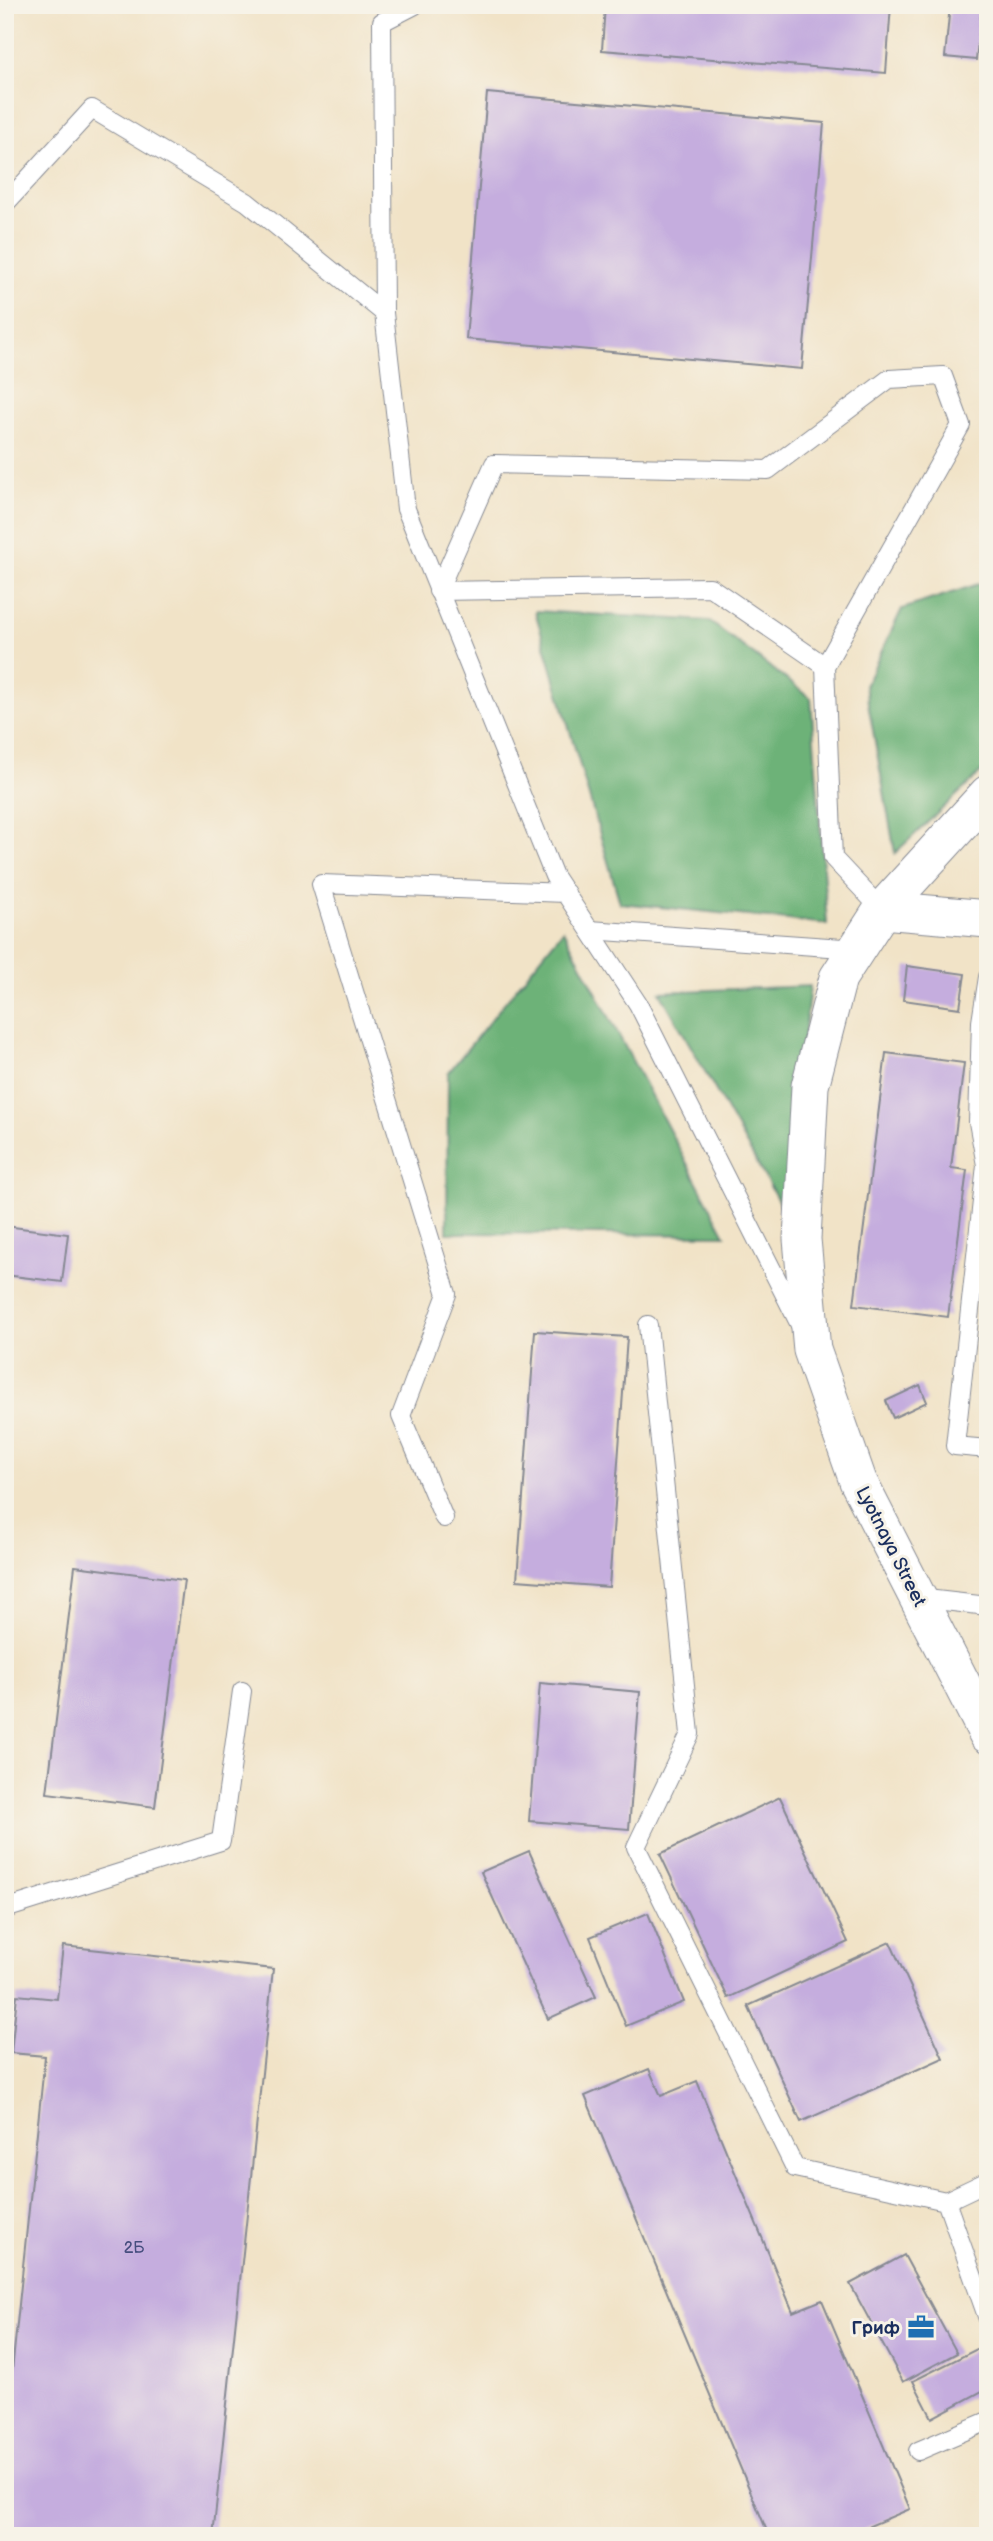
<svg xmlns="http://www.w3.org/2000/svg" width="993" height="2541" font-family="'Balsamiq Sans',sans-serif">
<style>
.forest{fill:#6db278;stroke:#44706b;stroke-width:2}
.building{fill:#c5adde}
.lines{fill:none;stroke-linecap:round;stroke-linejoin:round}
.lane-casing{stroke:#868992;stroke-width:20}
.street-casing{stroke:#868992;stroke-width:39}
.lane{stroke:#fff;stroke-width:18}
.street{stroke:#fff;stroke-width:37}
.labels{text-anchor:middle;stroke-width:6;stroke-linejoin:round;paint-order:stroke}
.number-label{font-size:16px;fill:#464e7e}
.street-label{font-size:19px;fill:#1b2f5e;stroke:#f7f3e8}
.poi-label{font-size:19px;font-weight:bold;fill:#1b2f5e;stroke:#f7f3e8;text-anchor:end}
</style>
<rect width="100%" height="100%" fill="#f7f3e8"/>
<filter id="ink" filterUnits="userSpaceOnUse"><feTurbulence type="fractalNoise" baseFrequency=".0143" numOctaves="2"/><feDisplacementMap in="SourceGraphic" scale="14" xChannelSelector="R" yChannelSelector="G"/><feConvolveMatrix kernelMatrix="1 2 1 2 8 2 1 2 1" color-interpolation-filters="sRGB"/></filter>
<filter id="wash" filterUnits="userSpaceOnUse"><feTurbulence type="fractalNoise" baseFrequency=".00686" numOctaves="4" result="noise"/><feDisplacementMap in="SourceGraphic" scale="28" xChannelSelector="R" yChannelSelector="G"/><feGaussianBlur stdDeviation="1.57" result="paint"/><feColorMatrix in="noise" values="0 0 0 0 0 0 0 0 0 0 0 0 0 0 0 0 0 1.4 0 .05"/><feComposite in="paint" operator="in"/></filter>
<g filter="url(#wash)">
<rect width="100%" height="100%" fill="#f1e3c7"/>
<g class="forest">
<path d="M988,581V766L895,853L865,686L902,609Z"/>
<path d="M535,611L709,621L811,698L827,924L620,903Z"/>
<path d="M563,930L725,1235L447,1233L448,1073Z"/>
<path d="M810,986L784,1211L660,992Z"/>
</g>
<g id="blocks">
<g class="building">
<path d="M605,5H891L886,73L602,50Z"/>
<path d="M950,5H982L976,60L945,57Z"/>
<path d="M487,93L824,123L802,369L466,339Z"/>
<path d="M907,966L965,974L960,1008L903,1000Z"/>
<path d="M886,1053L964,1063L951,1168L967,1170L948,1317L854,1305Z"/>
<path d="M5,1226L68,1234L62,1282L5,1275Z"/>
<path d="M535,1331L627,1337L609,1587L517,1580Z"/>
<path d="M920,1385L927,1402L893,1418L886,1401Z"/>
<path d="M75,1566L184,1580L155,1807L47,1793Z"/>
<path d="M540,1683L640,1692L629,1829L529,1821Z"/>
<path d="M780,1797L848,1942L728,1998L660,1854Z"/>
<path d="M529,1851L596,1997L548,2019L481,1872Z"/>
<path d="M648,1913L684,2002L626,2026L590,1937Z"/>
<path d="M890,1942L943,2058L801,2122L748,2006Z"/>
<path d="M63,1946L273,1969L213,2536H5V2438L45,2056L11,2053L17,1995L57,1999Z"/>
<path d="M649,2069L661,2096L697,2081L793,2312L822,2300L910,2509L846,2536H769L585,2096Z"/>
<path d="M904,2255L957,2353L903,2382L850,2284Z"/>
<path d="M979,2348L988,2364V2388L932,2418L913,2381Z"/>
</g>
</g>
</g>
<g filter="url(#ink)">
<use href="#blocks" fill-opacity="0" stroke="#868992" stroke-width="2"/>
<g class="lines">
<g class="lane-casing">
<g id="lane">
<path d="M415,5L382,22L384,313L406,509L554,876L638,1004L800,1325"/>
<path d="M5,204L92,109L247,202L384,313"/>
<path d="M825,666L961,425L943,376L889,379L768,470L494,464L438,591L710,587L825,666L833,858L882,910"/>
<path d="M590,930L857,949"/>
<path d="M988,977L981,1022L978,1122L986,1165L955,1446L988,1449"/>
<path d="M648,1325L690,1734L636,1847L795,2168L946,2201L988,2319"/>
<path d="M444,1518L401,1416L447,1294L321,884L566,893"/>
<path d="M918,1598L988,1606"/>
<path d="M5,1909L221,1841L242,1691"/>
<path d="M946,2201L988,2181"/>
<path d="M918,2451L988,2421"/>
</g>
</g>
<g class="street-casing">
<g id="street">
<path d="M988,794L882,910L838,978L810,1086L802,1239L812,1350L858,1481L988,1735"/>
<path d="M882,910L988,919"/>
</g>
</g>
<use href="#lane" class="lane"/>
<use href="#street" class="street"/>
</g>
</g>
<defs>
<g id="office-bare" transform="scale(2.1)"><path d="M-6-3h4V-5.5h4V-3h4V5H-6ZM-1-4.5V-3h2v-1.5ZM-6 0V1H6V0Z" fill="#1f6fb2" stroke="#f7f3e8" stroke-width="2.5" paint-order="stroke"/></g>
</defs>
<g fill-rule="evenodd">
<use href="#office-bare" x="921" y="2327"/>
</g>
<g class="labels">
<g class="number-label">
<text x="134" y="2253">2Б</text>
</g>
<g class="street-label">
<text transform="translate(892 1546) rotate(63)" y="7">Lyotnaya Street</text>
</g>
<g class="poi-label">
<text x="900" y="2334">Гриф</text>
</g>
</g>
<rect width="993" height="2541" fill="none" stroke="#f7f3e8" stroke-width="28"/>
</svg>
